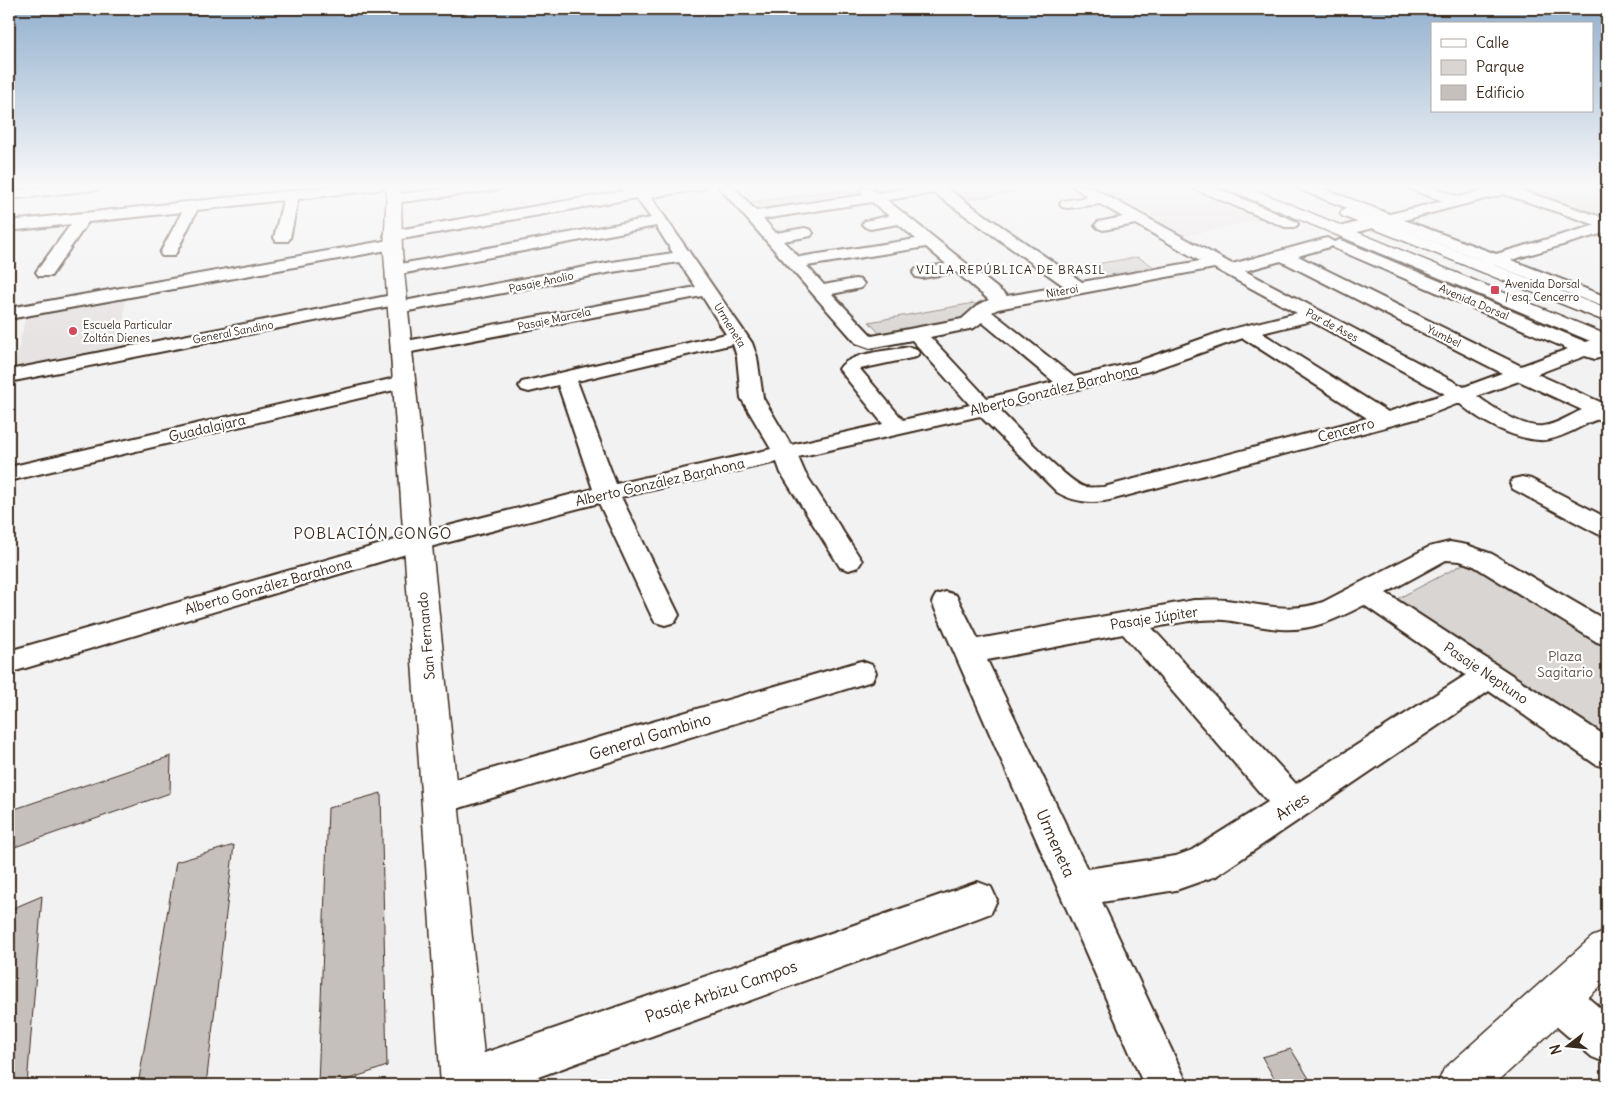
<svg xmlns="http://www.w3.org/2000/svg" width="1616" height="1094" font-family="Delius,sans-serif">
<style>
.built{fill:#e6e3e2}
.green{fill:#d8d5d2;stroke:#8a8078}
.building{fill:#c6c0bd;stroke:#3b2a1e}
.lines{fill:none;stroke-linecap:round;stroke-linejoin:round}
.minor-casing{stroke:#3b2a1e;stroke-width:4}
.tertiary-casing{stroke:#3b2a1e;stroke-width:3}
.primary-casing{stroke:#3b2a1e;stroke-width:3}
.minor{fill:#fff;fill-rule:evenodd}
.tertiary{fill:#fff;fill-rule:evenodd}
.primary{fill:#fff;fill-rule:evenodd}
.poi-dot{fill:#d1495b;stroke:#fff;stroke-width:2}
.labels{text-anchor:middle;stroke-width:4.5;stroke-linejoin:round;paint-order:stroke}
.far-street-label{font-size:11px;fill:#3b2a1e;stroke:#fff}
.far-poi-label{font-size:11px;fill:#3b2a1e;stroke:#fff;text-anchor:start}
.far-neighbourhood-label{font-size:12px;letter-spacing:1px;fill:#3b2a1e;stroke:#fff}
.street-label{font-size:14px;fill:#3b2a1e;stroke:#fff}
.park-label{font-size:14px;fill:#62554b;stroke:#fff}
.neighbourhood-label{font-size:15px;letter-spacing:1px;fill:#3b2a1e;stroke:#fff}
.near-street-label{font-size:16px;fill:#3b2a1e;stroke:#fff}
</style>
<rect width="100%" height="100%" fill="#f3f2f2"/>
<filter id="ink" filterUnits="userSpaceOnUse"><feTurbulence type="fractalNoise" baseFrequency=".02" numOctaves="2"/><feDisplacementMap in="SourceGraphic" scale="10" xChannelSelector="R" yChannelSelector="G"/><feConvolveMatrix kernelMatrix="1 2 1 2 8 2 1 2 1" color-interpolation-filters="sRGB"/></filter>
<g filter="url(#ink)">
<g class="built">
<path d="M1090,186H1189L1265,219L1183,236Z"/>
<path d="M125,297L123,347L14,370L26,315Z"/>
</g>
<g class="green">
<path d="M945,186H1050L966,200Z"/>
<path d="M1540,186H1594L1607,190V216L1602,217L1521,191Z"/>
<path d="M846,189L857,198L754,213L745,203Z"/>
<path d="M1138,257L1159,270L1110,279L1090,265Z"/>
<path d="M974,303L989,316L882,336L869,322Z"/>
<path d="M1471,560L1607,642V740L1397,599Z"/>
</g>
<g class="building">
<path d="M171,756L170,793L9,849V811Z"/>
<path d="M381,793L387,1066L333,1085H318L328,808Z"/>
<path d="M234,845L206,1085H138L176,862Z"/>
<path d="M42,896L27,1085H9V910Z"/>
<path d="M1291,1049L1313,1085H1278L1262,1057Z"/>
</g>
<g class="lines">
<g class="minor-casing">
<g id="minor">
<path d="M54,186H102L100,189L95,190L9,199V191Z"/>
<path d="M337,186H383L381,189L376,190L298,199L290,238L288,241H276L274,238L283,200L197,210L176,253L174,256H162L160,253L182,212L88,222L51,276H39L36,272L71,224L9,231V221Z"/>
<path d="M462,186H502L500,189L495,190L394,203L389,202L387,199L389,196L394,195Z"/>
<path d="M617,186H635L642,189L666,186H705L703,189L698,190L651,197L752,343L757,357L763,398L791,445L883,424L839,369C849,352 890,351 909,347L916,349L919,353L916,357L860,369L903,420L970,405L912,340L870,348L856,343L718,186H733L756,211L863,195L860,191L862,188L867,187L878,193L922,186H943L1082,282L1200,261L1136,224L1103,230L1098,228L1095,225L1098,222L1123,217L1100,204L1067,208L1062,207L1060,204L1062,201L1088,197L1072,186H1089L1232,264L1327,238L1334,242L1340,240L1346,242L1586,342L1607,335V348L1602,349L1605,353L1602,357L1595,359L1585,356L1537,374L1607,405V419C1594,417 1581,428 1568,433C1559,437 1549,441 1539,440C1511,438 1480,421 1459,403L1423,417L1114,499C1094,504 1075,503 1057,492L980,416L798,457L805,473L862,561L858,567L849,570L840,567L781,473L777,462L621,497L679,615L675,622L665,625L655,622L651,615L599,503L426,548L9,673V651L409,536L593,489L558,385L529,392L522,390L519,386L522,382L726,334L702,296L401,354L394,352L391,348L394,344L401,342L696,287L679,262L612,272L398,313L392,312L389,308L390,306L9,382V370L397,294L403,295L406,299L404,301L612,262L673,253L656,226L395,275L389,274L387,270L389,266L395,265L651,218L636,198L396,240L401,244L399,247L393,249L9,319V308L389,240L384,236L386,233L392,231L624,191ZM934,193L1064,286L1007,296L887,200ZM872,202L889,216L865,221L862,224L865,227L870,229L898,224L916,239L799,257L783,241L811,236L813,233L811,230L805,228L776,233L763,219ZM1333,246L1334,248L1568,349L1521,366L1298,256ZM926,247L946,264L916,269L913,273L916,277L922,278L956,272L989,300L979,304L962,319L872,336L832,294L861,288L864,284L861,280L855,279L824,285L807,266ZM1281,261L1502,373L1464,387L1245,271ZM1214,268L1297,313L1224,331L1136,362L1074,377L992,312L998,309ZM1311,321L1445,394L1388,412L1262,333ZM982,322L1054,382L987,398L930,337L974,328ZM1243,338L1367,418L1104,487C1098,487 1091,488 1085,487C1067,482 1015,425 998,409L1149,371ZM733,344L737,357L741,398L771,449L616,484L577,381ZM1519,381L1582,410C1570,415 1556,425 1543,426C1524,429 1492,407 1477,396Z"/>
<path d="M1193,186H1212L1295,221L1298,224L1295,227H1285L1195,189Z"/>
<path d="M1296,186H1316L1390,214L1443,201L1410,189L1408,186H1429L1459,197L1499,186H1525L1520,190L1607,219V232L1511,260L1607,297V308L1494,265L1488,267L1482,266L1480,262L1481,260L1388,224L1342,236L1336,234L1334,231L1336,228L1373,218L1298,189ZM1504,194L1596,225L1496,254L1404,220Z"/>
<path d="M404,376L411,378L414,382L411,386L9,481V467Z"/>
<path d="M1522,477L1531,479L1607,518V536L1598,534L1513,489L1510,484L1513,479Z"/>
<path d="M1450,542L1467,545L1492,554L1607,621V645L1597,642L1474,566L1460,561L1446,560L1386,593L1607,737V768L1595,764L1489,691L1216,876L1176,890L1102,902L1188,1085H1144L932,602L936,595L946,592L956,595L978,639L1194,600C1204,600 1215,599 1226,600C1259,604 1290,614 1323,602L1429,547ZM1364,605L1466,675L1296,784L1152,628C1176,623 1200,618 1224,620C1243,622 1262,628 1281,629C1312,631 1337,619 1364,605ZM1123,634L1268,802L1192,850L1176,856L1087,869L987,660Z"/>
<path d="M861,661L872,665L876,673L872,681L440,814L428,810L423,799L428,788L440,784Z"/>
<path d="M978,882L991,887L997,900L991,913L978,918L516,1085H443L442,1082L448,1066L464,1060Z"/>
<path d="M1557,978L1572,984L1607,1014V1063L1592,1057L1542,1014L1536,999L1542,984Z"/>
</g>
</g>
<g class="tertiary-casing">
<g id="tertiary">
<path d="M387,186H401L402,252L487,1085H441L384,252Z"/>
<path d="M1607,931V980L1494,1085H1437L1444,1069L1592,937Z"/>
</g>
</g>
<g class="primary-casing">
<g id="primary">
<path d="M1225,186H1245L1607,335V348L1227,189Z"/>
<path d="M1348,208L1607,309V322L1342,216L1340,213L1342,210Z"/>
</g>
</g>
<use href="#minor" class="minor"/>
<use href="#tertiary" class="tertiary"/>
<use href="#primary" class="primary"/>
</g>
</g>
<linearGradient id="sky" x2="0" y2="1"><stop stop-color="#92b0ce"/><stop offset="0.55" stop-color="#faf9f9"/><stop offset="1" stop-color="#faf9f9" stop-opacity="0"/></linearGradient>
<rect width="1616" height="339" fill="url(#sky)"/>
<g class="poi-dot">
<rect x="1490" y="285" width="10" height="10" rx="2.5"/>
<circle cx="73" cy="331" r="5"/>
</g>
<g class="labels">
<g class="far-street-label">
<text transform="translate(541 282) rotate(-12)" y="4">Pasaje Anolio</text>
<text transform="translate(1062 291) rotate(-10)" y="4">Niteroi</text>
<text transform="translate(1474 302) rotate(23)" y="4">Avenida Dorsal</text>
<text transform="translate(554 319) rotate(-12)" y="4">Pasaje Marcela</text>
<text transform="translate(730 325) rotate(58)" y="4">Urmeneta</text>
<text transform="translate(1332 325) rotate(28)" y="4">Par de Ases</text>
<text transform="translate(233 332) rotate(-11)" y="4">General Sandino</text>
<text transform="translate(1444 336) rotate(26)" y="4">Yumbel</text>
</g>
<g class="far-poi-label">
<text x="1505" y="288">Avenida Dorsal<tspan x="1505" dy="13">/ esq. Cencerro</tspan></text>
<text x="83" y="329">Escuela Particular<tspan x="83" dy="13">Zoltán Dienes</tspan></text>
</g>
<g class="far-neighbourhood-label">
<text x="1011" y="274">VILLA REPÚBLICA DE BRASIL</text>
</g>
<g class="street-label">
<text transform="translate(1054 390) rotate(-14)" y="5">Alberto González Barahona</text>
<text transform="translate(207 428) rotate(-13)" y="5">Guadalajara</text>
<text transform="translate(1346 430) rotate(-15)" y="5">Cencerro</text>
<text transform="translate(660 482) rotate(-13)" y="5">Alberto González Barahona</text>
<text transform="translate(268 586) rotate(-16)" y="5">Alberto González Barahona</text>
<text transform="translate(1154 618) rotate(-9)" y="5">Pasaje Júpiter</text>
<text transform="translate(426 636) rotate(-95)" y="5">San Fernando</text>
<text transform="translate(1486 673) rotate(34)" y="5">Pasaje Neptuno</text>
</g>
<g class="park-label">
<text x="1565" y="661">Plaza<tspan x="1565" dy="16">Sagitario</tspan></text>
</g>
<g class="neighbourhood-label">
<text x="373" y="539">POBLACIÓN CONGO</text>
</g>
<g class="near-street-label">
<text transform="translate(650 736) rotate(-17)" y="6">General Gambino</text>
<text transform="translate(1292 806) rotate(-34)" y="6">Aries</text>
<text transform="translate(1056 843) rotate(66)" y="6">Urmeneta</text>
<text transform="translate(721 991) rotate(-19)" y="6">Pasaje Arbizu Campos</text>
</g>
</g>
<rect width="1616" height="1094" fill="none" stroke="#fff" stroke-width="30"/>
<rect x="15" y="15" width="1586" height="1064" fill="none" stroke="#3b2a1e" stroke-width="2" filter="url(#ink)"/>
<rect x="1431" y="22" width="162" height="90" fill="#ffffff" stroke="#b1aaa5"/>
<rect x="1441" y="39" width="25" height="8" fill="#ffffff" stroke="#b1aaa5"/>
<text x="1476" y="48" font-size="15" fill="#3b2a1e">Calle</text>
<rect x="1441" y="60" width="25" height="15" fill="#d8d5d2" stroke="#b1aaa5"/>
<text x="1476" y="72" font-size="15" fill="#3b2a1e">Parque</text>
<rect x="1441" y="85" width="25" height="15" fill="#c6c0bd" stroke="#b1aaa5"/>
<text x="1476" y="98" font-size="15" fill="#3b2a1e">Edificio</text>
<g transform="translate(1568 1046) rotate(254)" stroke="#ffffff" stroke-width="4" paint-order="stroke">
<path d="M0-4L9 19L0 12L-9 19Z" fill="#3b2a1e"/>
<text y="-8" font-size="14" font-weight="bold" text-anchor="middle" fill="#3b2a1e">N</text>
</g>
</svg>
